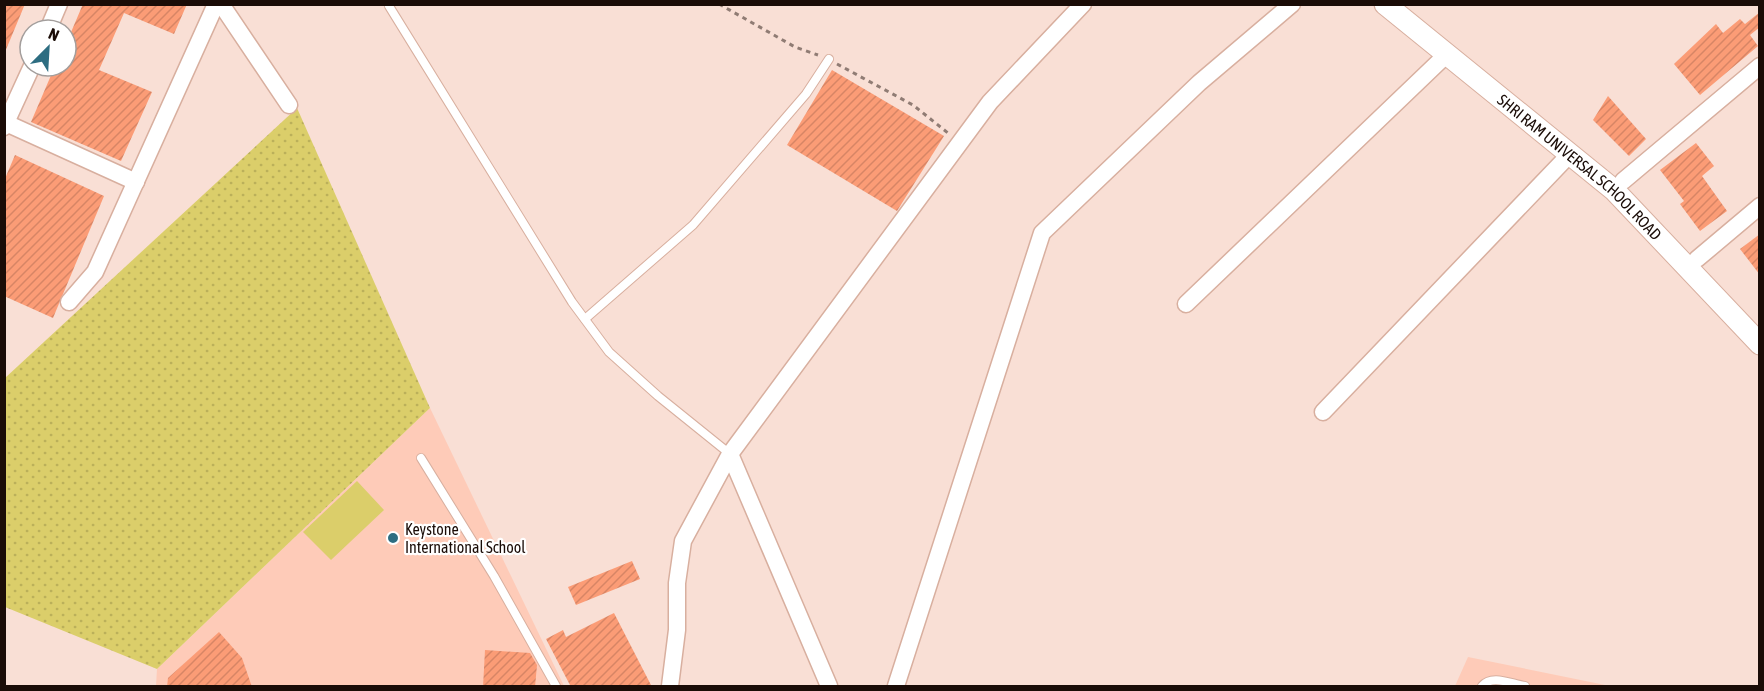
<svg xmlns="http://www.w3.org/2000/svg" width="1764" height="691" font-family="'Asap Condensed',sans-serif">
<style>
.built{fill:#fecbb8}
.grass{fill:url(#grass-dots)}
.green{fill:#dbce6a}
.building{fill:url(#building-hatch)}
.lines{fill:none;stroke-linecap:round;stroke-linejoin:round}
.service-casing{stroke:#d8af9f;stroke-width:10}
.minor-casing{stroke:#d8af9f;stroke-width:19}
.tertiary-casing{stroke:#d8af9f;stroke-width:23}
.path{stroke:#907c74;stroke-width:3;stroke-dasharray:4.5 4.5;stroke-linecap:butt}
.service{stroke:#fff;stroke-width:8}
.minor{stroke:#fff;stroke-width:16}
.tertiary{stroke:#fff;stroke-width:21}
.poi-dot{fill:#2d6d81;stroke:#fff;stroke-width:2}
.labels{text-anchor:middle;stroke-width:4.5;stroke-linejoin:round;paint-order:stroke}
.street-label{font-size:16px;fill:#1a0c07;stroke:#fff}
.poi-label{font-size:16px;fill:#1a0c07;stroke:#fff;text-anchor:start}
</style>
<defs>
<pattern id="grass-dots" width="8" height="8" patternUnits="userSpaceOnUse" patternTransform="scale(1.5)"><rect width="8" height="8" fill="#dbce6a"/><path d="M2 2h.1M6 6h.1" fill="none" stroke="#bbb05a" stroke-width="1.8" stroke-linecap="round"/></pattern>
<pattern id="building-hatch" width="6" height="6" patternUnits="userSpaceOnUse" patternTransform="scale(1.5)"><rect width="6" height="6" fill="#fb9c76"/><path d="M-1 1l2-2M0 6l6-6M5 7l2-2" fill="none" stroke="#d78565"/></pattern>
</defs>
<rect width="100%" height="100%" fill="#f9dfd5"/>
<g class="built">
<path d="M430,408L564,686H156L157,669Z"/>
<path d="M1468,657L1610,686H1455Z"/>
</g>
<path class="grass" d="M297,108L430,408L157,669L5,607V378Z"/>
<path class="green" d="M357,481L384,510L331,560L303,532Z"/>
<g class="building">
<path d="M4,4H25L5,52H4Z"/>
<path d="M83,4H187L174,34L124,13L99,70L152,92L121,161L31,122L55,66H66V44Z"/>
<path d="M1760,12V27L1750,35L1758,46L1700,95L1674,64L1716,24L1723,33L1740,19L1745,24Z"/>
<path d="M832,70L944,136L897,211L787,145Z"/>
<path d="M1608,96L1646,139L1629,156L1593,120Z"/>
<path d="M1696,143L1714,166L1702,176L1727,211L1700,231L1680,204L1684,201L1660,170Z"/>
<path d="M15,155L104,196L53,318L4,296V181Z"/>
<path d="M1760,234V275L1740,249Z"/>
<path d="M632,561L640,579L576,605L568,587Z"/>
<path d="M614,613L652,687H571L546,639L563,630L566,637Z"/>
<path d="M219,632L242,658L252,687H167L168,678Z"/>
<path d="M485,650L530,653L537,665L535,687H483Z"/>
</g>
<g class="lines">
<g class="service-casing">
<g id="service">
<path d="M389,6L572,302L609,352L658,396L730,454"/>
<path d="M585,319L693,225L806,94L829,59"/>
<path d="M421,458L494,576L556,686"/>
<path d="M1482,686C1492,674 1511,684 1525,686"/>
</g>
</g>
<g class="minor-casing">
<g id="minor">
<path d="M221,4L289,105"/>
<path d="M48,30L59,4"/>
<path d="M6,123L136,182"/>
<path d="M4,127L32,66"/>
<path d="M1623,181L1760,66"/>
<path d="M1697,259L1760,206"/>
<path d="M69,302L95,272L216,4"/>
<path d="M1186,304L1445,56"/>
<path d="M1323,412L1571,153"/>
<path d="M730,454L829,686"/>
<path d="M670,686L677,630V583L683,541L730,454L990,102L1083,4"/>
<path d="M896,686L1042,233L1199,83L1292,4"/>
</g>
</g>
<g class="tertiary-casing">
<g id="tertiary">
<path id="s1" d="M1385,4L1614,190L1760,344"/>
</g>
</g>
<g class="path">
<path d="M719,4L795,47L818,55"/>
<path d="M837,64L913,105L948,133"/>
</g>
<use href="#service" class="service"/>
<use href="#minor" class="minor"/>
<use href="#tertiary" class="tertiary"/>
</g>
<circle class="poi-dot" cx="393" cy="538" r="6"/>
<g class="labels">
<g class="street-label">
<text dy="6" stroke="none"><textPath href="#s1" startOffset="254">SHRI RAM UNIVERSAL SCHOOL ROAD</textPath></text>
</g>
<g class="poi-label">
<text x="405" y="535">Keystone<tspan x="405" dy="18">International School</tspan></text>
</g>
</g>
<rect width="1764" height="691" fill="none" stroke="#1a0c07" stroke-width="12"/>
<g transform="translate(48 48) rotate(24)"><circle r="28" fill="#ffffff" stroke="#a39e9c" stroke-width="1.5"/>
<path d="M0-4.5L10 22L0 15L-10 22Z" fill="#2d6d81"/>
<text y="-9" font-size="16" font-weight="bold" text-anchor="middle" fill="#1a0c07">N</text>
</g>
</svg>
